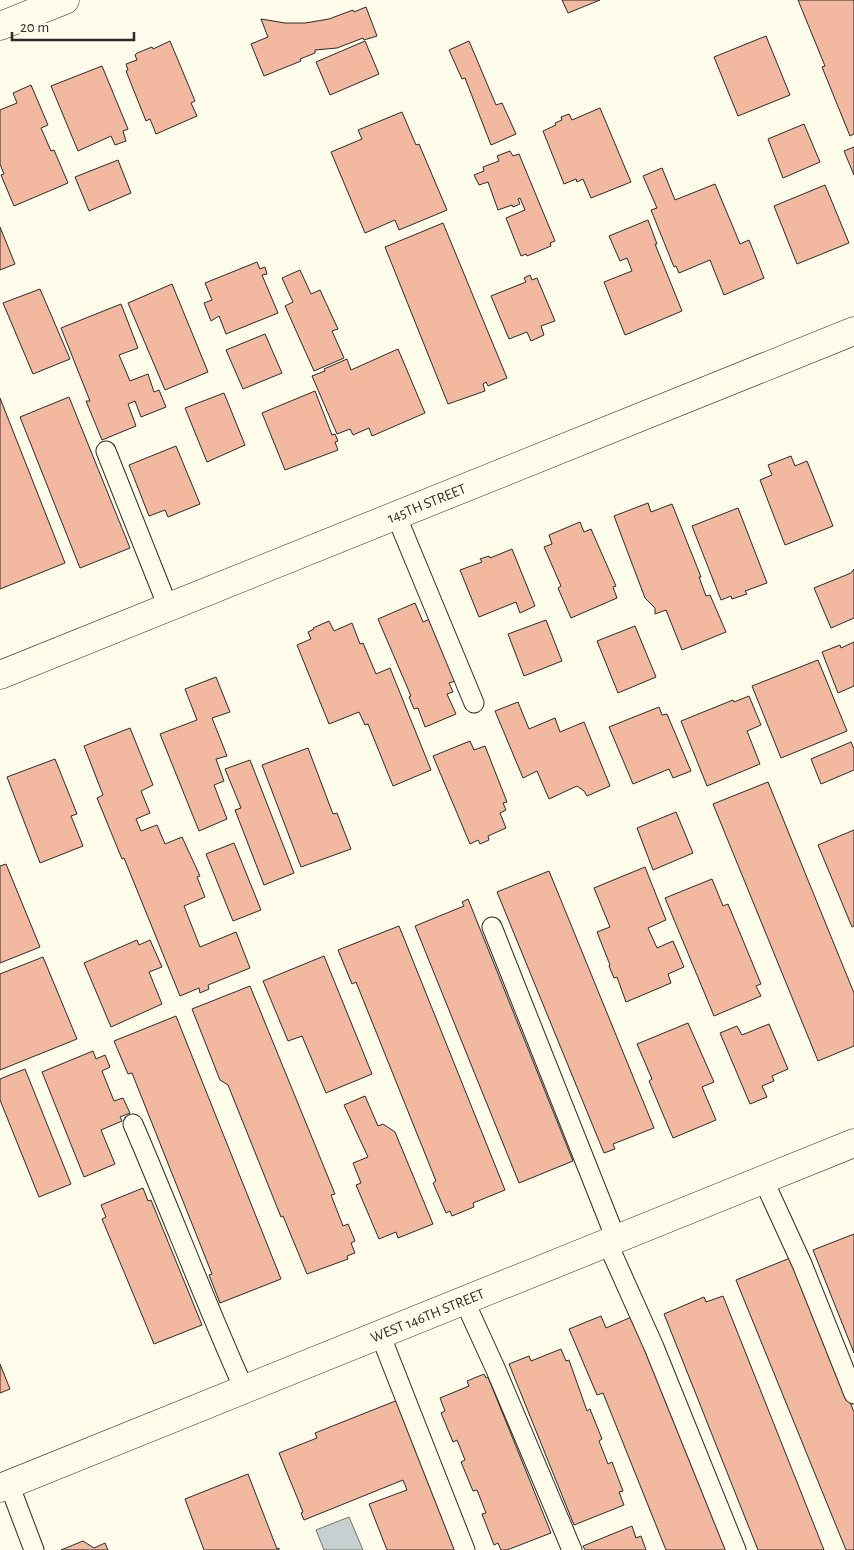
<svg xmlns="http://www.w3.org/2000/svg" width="854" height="1550" font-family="'Alegreya Sans',sans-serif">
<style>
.water{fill:#c7d0d0;stroke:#74746e}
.building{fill:#f2b8a0;stroke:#2b2b2b}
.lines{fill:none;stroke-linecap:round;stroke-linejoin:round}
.lane-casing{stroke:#2b2b2b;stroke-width:21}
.street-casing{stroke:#2b2b2b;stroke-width:29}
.lane{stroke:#fdfbea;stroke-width:19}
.street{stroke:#fdfbea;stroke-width:28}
.labels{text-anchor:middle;stroke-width:4;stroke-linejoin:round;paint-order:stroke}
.street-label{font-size:15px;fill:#2b2b2b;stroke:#fdfbea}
</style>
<rect width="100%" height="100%" fill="#fdfbea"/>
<path class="water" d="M349,1517L363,1550H324L316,1530Z"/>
<g class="building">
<path d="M562,0H600L568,13Z"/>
<path d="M798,0H854V134L850,136L822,67L825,66Z"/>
<path d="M366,7L377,36L364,40L363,38L337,48L315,50V53L300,59L301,61L264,76L251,44L268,37L261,19L285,23H305L329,19L353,10L354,12Z"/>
<path d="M766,36L790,95L738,116L714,57Z"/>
<path d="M170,41L195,101L191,103L197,116L156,134L150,119L146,121L126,71L128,70L126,64L137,60L135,55L137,53L152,47L153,49Z"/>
<path d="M365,41L379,74L330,95L316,62Z"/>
<path d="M469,41L496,105L502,103L516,134L491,145L465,78L462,79L449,50Z"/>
<path d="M102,66L128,129L123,131L126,141L115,145L111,136L78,151L51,86Z"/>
<path d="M31,85L48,125L41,128L51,151L54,150L68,183L14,206L1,175L4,174L0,164V110L17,103L13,93Z"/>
<path d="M600,108L631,182L591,198L583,179L577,182L576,179L564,184L543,131L556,125L555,123L562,120L561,117L569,114L572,120Z"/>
<path d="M402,112L416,145L419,144L447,210L399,230L395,220L365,233L331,152L362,139L358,130Z"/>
<path d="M804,124L820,162L783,178L768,139Z"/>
<path d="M854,147V175L844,151Z"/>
<path d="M510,151L513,156L519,154L555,241L550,243L551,246L527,256L526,254L521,256L506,218L525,210L520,198L518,199L520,204L513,207L512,205L498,210L488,182L479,185L474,175L484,171L483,167L499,161L497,156Z"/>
<path d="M118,160L131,193L89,211L75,177Z"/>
<path d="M662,168L675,200L715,184L740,244L749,240L764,278L724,295L710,260L679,273L676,266L674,267L651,210L657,208L643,176Z"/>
<path d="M825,185L849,243L797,264L774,206Z"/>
<path d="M648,220L657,244H655L682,311L625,335L604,282L632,271L627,258L620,261L609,236Z"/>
<path d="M443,223L507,378L488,386L486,382L483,384L485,391L448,404L385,247Z"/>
<path d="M0,227L15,264L0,270Z"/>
<path d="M257,262L260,269L265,267L267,274L262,275L278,313L226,334L219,316L211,321L204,303L212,300L205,283Z"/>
<path d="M300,270L311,294L320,290L338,329L332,331L344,358L314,371L285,306L293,302L282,278Z"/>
<path d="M530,275L532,280L537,278L555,321L541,326L544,335L531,341L527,332L509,339L491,296L526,282L524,278Z"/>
<path d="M172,284L208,372L165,390L128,303Z"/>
<path d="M40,289L70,359L33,374L3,303Z"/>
<path d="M121,304L138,348L119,355L130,381L148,374L154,392L159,390L166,407L141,417L135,401L128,404L136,426L102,440L86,401H90L61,328Z"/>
<path d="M265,334L282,373L243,389L226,350Z"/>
<path d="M398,349L425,413L372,436L369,428L353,435L350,429L337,434L312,376L325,371L324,369L347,359L351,370Z"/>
<path d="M315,391L332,435L335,434L338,441L335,442L338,450L285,470L262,413Z"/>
<path d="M224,393L245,445L207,462L185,408Z"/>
<path d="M69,397L130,548L80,568L20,417Z"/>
<path d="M0,398L65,563L0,589Z"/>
<path d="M176,446L200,504L168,517L165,510L149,516L129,465Z"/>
<path d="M791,456L795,466L807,461L833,526L785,545L760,480L772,475L768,465Z"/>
<path d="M648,503L651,512L672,504L701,577H699L706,596L710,595L726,632L682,650L666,610L655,614V608L645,598L614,516Z"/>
<path d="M738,508L767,583L745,591L747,594L732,599L731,596L721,600L692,526Z"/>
<path d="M580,522L584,532L591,529L616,586L613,587L617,598L571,618L558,588L561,586L544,547L552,544L549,535Z"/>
<path d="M512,549L535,606L520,613L516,602L479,617L460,570L482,562L480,559L489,556L490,558Z"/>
<path d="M854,569V618L831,628L814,588L851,573Z"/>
<path d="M415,603L423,622L430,619L459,680L449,683L453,692L447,694L456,714L425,727L418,708L414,709L409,697L411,696L378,619Z"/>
<path d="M546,620L562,661L524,676L508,634Z"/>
<path d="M329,621L334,631L352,623L360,644L363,643L376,674L390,668L431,770L393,786L368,724L365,725L359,712L329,724L297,645L311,639L308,632L314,629L313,628Z"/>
<path d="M635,626L656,677L618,693L597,641Z"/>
<path d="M854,642V686L838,693L822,652L840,645L841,648Z"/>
<path d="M818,660L847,731L781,758L752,686Z"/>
<path d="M216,677L230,712L212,718L227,756L216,759L224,781L214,785L227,819L199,831L160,734L197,720L185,689Z"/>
<path d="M749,696L761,725L747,731L760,764L707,786L681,721L733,700L734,702Z"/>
<path d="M518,702L529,729L555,718L560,732L584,722L610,786L587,796L584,791L577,786L549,799L537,771L523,778L495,711Z"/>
<path d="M659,707L662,715L667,714L691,771L673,778L669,769L633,784L609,727Z"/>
<path d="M130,728L153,785L141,791L150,813L136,819L141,831L157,825L165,844L182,837L200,876L197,877L205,897L184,906L200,947L236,932L250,968L208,985L209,989L200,993L199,988L180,996L124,858L122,859L97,798L103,795L84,746Z"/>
<path d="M470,741L474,750L485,746L507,802L503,803L506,810L500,813L506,828L488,836L489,840L480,844L478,840L470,844L433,756Z"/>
<path d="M851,742L854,749V770L821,784L811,759Z"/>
<path d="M308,748L333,814L337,813L351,849L301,867L262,765Z"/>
<path d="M55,759L77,814L71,816L83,846L40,863L7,777Z"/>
<path d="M250,760L294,873L264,885L235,810L241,808L225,769Z"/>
<path d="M768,782L854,993V1046L818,1061L713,804Z"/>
<path d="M676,812L693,853L653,870L637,828Z"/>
<path d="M854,830V926L852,927L818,845Z"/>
<path d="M234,843L261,910L233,921L206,854Z"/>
<path d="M6,864L40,947L0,963V866Z"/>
<path d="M645,867L666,920L648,928L657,948L673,941L684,967L668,974L671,983L626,1002L617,977L614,978L609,966L610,965L597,932L610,927L594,888Z"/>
<path d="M549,871L654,1128L613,1144L615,1149L604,1153L497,892Z"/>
<path d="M712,879L723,906L728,904L761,984L756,986L761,996L714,1016L665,898Z"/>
<path d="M468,899L573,1161L519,1183L415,926L464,906L462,902Z"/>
<path d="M399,926L505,1190L473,1203L474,1207L452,1216L450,1211L446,1213L433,1183L436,1181L356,982L352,984L338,950Z"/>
<path d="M137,940L139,945L150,940L162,967L149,972L162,1004L111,1027L84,963Z"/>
<path d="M324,956L372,1074L326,1093L302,1036L288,1041L263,981Z"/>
<path d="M43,957L77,1039L0,1070V974Z"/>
<path d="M250,986L335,1194L331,1195L343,1226L348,1224L355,1241L351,1243L355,1253L347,1256L348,1259L307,1274L283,1216L281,1217L228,1085L220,1080L192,1009Z"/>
<path d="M176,1016L281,1279L220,1303L209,1275L212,1274L132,1073L128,1074L114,1041Z"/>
<path d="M688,1023L714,1082L702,1087L716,1120L673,1138L649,1081L652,1079L637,1044Z"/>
<path d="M769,1024L788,1069L772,1076L774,1081L762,1086L767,1097L750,1104L720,1033L737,1026L742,1035Z"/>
<path d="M93,1051L96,1059L105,1055L110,1067L102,1071L114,1101L123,1098L130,1113L120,1117L122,1121L101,1130L115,1164L84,1177L42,1072Z"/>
<path d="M25,1069L71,1184L39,1197L0,1100V1079Z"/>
<path d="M365,1096L378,1126L383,1124L395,1132L433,1224L398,1238L396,1232L379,1239L356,1185L361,1183L353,1163L368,1157L344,1105Z"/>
<path d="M143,1188L148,1201L151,1200L202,1325L154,1344L102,1219L106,1217L101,1205Z"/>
<path d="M854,1234V1353L813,1250Z"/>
<path d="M790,1258L854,1412V1550H846L736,1280Z"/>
<path d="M723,1296L824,1550H758L664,1314L704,1297L706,1302Z"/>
<path d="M636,1315L731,1550H666L603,1393L597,1395L569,1329L601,1316L606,1328Z"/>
<path d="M561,1349L566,1361L569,1360L587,1411L590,1409L602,1439L599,1441L608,1464L612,1462L623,1491L619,1492L624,1505L574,1525L509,1364L529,1356L531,1361Z"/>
<path d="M0,1364L10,1389L0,1393Z"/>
<path d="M484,1374L486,1378L488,1377L551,1533L507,1550H501L498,1543L494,1545L482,1514L486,1513L477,1490L473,1491L461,1462L465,1460L457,1440L453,1442L441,1413L445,1411L440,1398L469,1386L467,1381Z"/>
<path d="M403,1398L462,1550H387L369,1504L407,1490L403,1480L304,1520L301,1513L303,1512L279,1453L317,1438L315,1433Z"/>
<path d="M248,1474L277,1549L279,1548V1550H204L185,1499Z"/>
<path d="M632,1526L636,1538L641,1536L646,1550H585L583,1546Z"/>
<path d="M83,1541L94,1548L105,1543L108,1550H61Z"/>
</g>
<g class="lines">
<g class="lane-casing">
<g id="lane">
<path d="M106,451L168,607"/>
<path d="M396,515L474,703"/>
<path d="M492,927L616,1239"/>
<path d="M133,1124C171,1212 205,1302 244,1389"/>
<path d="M763,1179L802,1264L854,1394"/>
<path d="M607,1242L654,1347L736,1550"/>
<path d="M464,1300L496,1370L572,1550"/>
<path d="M380,1334L465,1550"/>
<path d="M9,1484L34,1550"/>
</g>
</g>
<g class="street-casing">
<g id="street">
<path d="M0,26L65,0"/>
<path id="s1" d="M0,675L854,331"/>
<path id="s2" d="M0,1488L854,1143"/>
</g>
</g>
<use href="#lane" class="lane"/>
<use href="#street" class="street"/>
</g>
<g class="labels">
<g class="street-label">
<text dy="5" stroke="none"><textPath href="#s1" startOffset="460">145TH STREET</textPath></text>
<text dy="5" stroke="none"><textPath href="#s2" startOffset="461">WEST 146TH STREET</textPath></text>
</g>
</g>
<path d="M12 32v8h122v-8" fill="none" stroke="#2b2b2b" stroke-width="2.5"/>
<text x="20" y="32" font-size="15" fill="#2b2b2b" stroke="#fdfbea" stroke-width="4" paint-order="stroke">20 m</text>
</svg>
